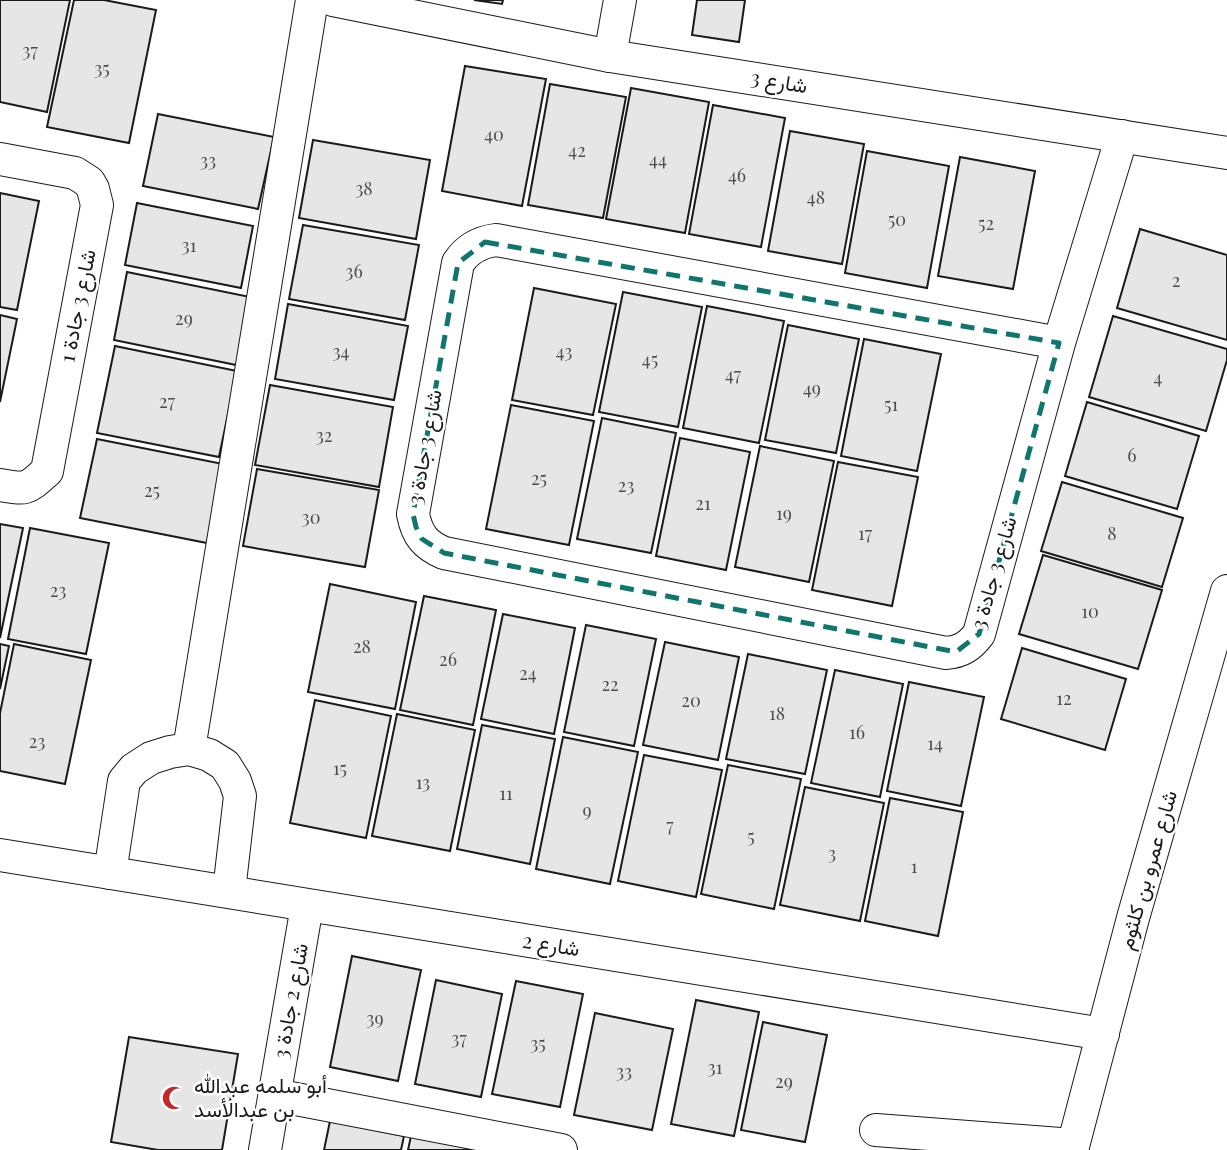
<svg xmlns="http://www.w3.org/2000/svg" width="1227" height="1150" font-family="'Playfair Display',Vazirmatn,serif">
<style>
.building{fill:#e6e6e6;stroke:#1a1a1a;stroke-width:2}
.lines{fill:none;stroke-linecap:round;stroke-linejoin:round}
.minor-casing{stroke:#1a1a1a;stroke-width:34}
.minor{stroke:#fff;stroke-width:32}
.marked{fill:none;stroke:#0f766e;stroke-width:5;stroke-dasharray:14 9;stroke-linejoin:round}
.labels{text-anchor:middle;stroke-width:5;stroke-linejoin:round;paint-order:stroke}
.number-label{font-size:18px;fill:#4d4d4d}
.street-label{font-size:21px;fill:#1a1a1a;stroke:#fff}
.poi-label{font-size:21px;fill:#1a1a1a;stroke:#fff;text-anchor:start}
</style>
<rect width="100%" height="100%" fill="#fff"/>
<g class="building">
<path d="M0,0H70L47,112L0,102Z"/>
<path d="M74,0H104L156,10L129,143L47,127Z"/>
<path d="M474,0H503L502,4Z"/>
<path d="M697,0H745L739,42L692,35Z"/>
<path d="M465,66L546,79L522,206L442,191Z"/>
<path d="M550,84L626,97L603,218L528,205Z"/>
<path d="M631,88L709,102L685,233L606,219Z"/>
<path d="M713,105L785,118L761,247L689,234Z"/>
<path d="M158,114L274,137L258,209L143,186Z"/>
<path d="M790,131L864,144L842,264L768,251Z"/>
<path d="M313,140L430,160L416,239L299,218Z"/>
<path d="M867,151L949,166L927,288L845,273Z"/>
<path d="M960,157L1035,171L1013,289L938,276Z"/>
<path d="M0,193L39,201L17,310L0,307Z"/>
<path d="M137,203L253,226L241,288L125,265Z"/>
<path d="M303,225L419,245L405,320L289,299Z"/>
<path d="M1140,229L1227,255V340L1117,308Z"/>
<path d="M127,272L255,298L241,366L114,340Z"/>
<path d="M534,288L616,304L593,415L512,400Z"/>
<path d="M623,292L702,307L678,427L599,412Z"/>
<path d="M288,304L408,326L394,400L275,379Z"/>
<path d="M707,306L784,321L759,443L683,428Z"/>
<path d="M0,315L17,319L0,402Z"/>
<path d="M1113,316L1227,349V360L1206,431L1089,397Z"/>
<path d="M788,325L859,339L836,453L765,440Z"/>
<path d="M864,339L941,354L917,471L841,456Z"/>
<path d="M115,346L237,371L219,457L97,433Z"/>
<path d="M270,385L393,407L379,487L255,465Z"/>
<path d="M1087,402L1199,436L1177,509L1065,476Z"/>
<path d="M511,405L594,421L569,545L486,529Z"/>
<path d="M602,418L676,433L651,553L577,539Z"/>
<path d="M680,438L750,452L726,570L656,556Z"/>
<path d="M97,439L223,464L207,543L80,518Z"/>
<path d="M760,446L834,461L809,582L735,567Z"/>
<path d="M838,462L918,477L892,606L812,590Z"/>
<path d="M257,469L379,490L365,567L243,546Z"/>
<path d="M1062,482L1183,518L1162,587L1041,551Z"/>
<path d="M0,524L23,528L0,638Z"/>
<path d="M30,528L109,543L86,654L8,639Z"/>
<path d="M1043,555L1162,590L1138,669L1019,634Z"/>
<path d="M330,584L416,602L395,709L308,692Z"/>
<path d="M424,596L496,610L473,725L400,710Z"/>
<path d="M503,614L575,628L554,734L481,719Z"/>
<path d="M586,625L656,639L634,746L564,732Z"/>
<path d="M665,642L739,657L718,760L643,745Z"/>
<path d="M0,644L9,646L0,689Z"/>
<path d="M14,644L91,660L65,784L0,771V713Z"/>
<path d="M1022,648L1126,679L1105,750L1001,719Z"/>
<path d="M748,654L827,670L805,774L726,759Z"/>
<path d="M835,670L903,684L880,797L811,783Z"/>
<path d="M909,682L984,697L961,806L887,791Z"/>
<path d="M315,700L391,716L366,838L290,823Z"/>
<path d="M397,714L475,730L450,851L372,836Z"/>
<path d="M482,725L555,739L530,864L457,849Z"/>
<path d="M563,737L638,752L610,884L536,869Z"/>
<path d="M644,755L722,770L696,897L618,881Z"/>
<path d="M728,765L801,779L774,909L701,894Z"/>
<path d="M805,787L884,803L860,921L780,905Z"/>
<path d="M890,798L963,812L938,936L865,921Z"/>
<path d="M352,956L421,970L398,1081L330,1067Z"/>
<path d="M436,980L502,994L481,1097L415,1084Z"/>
<path d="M516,981L583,994L560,1107L492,1094Z"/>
<path d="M696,1000L759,1012L734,1136L671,1124Z"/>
<path d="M595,1013L673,1029L652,1130L574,1115Z"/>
<path d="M763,1022L827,1035L805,1142L741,1130Z"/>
<path d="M129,1037L238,1054L222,1150H158L111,1142Z"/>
<path d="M330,1121L404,1136L401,1150H324Z"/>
<path d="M411,1136L482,1150H408Z"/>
</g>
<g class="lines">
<g class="minor-casing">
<g id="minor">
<path d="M333,0L610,56L1227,153"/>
<path d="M610,56L620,0"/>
<path d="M0,159L75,173L89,182L93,189L97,205L47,471C27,489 28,490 0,485"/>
<path d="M1059,343L496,240C480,242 467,249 458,263L413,514C417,535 425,545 444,553L946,653C961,652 970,646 979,634L1059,343L1122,136"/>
<path d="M189,749L312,0"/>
<path d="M0,855L1103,1034"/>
<path d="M110,873L124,781L134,769L151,758L170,752L189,749L209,755L225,765L235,781L240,796L229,891"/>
<path d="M275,1095L561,1150"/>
<path d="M876,1130L1073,1145"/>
<path d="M265,1150L307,906"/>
<path d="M1072,1150L1133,918L1227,591"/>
</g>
</g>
<use href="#minor" class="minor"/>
</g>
<path class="marked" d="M485,242L1059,343L979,634L956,652L444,553L422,539L416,527L413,514L458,263Z"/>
<defs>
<g id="mosque-bare" transform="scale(1.89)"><path d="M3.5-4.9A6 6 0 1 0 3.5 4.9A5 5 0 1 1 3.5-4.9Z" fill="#c62828" stroke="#fff" stroke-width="2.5" paint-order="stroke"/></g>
</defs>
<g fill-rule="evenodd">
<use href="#mosque-bare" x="174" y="1098"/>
</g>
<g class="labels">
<g class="number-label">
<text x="30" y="57">37</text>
<text x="102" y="75">35</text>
<text x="494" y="141">40</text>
<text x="577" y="157">42</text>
<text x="658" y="166">44</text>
<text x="208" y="167">33</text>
<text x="737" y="182">46</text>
<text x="364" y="195">38</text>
<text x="816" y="204">48</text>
<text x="897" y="226">50</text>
<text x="986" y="230">52</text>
<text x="189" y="252">31</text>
<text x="354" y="278">36</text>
<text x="1176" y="287">2</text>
<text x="184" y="325">29</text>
<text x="341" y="358">34</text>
<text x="564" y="358">43</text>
<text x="650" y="366">45</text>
<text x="733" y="381">47</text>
<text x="1158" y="384">4</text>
<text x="812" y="395">49</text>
<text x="167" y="408">27</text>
<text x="891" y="411">51</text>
<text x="324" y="442">32</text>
<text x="1132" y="462">6</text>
<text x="539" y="485">25</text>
<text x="626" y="492">23</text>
<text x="152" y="497">25</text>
<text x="703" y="510">21</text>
<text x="784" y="520">19</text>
<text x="311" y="524">30</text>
<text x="865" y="540">17</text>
<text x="1112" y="540">8</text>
<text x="58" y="597">23</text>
<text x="1090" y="618">10</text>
<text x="362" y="653">28</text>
<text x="448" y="666">26</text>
<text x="528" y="680">24</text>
<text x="610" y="691">22</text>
<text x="1064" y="705">12</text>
<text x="691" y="707">20</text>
<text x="777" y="720">18</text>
<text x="857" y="739">16</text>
<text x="37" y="748">23</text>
<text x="935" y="750">14</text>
<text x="340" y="775">15</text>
<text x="423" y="789">13</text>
<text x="506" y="800">11</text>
<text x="587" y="817">9</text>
<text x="670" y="832">7</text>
<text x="751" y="843">5</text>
<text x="832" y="860">3</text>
<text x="914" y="873">1</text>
<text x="375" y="1025">39</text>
<text x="459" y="1045">37</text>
<text x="538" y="1050">35</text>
<text x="715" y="1074">31</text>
<text x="624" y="1078">33</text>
<text x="784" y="1088">29</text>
</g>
<g class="street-label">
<text transform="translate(779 82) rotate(9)" y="7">شارع 3</text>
<text transform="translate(78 306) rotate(-79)" y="7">شارع 3 جادة 1</text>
<text transform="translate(425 447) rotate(-80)" y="7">شارع 3 جادة 3</text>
<text transform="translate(994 573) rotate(-74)" y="7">شارع 3 جادة 3</text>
<text transform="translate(1148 870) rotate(-74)" y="7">شارع عمرو بن كلثوم</text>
<text transform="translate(551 945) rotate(9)" y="7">شارع 2</text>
<text transform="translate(291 1001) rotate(-80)" y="7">شارع 2 جادة 3</text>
</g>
<g class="poi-label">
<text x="194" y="1093">أبو سلمه عبدالله<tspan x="194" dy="24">بن عبدالأسد</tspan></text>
</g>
</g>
</svg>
